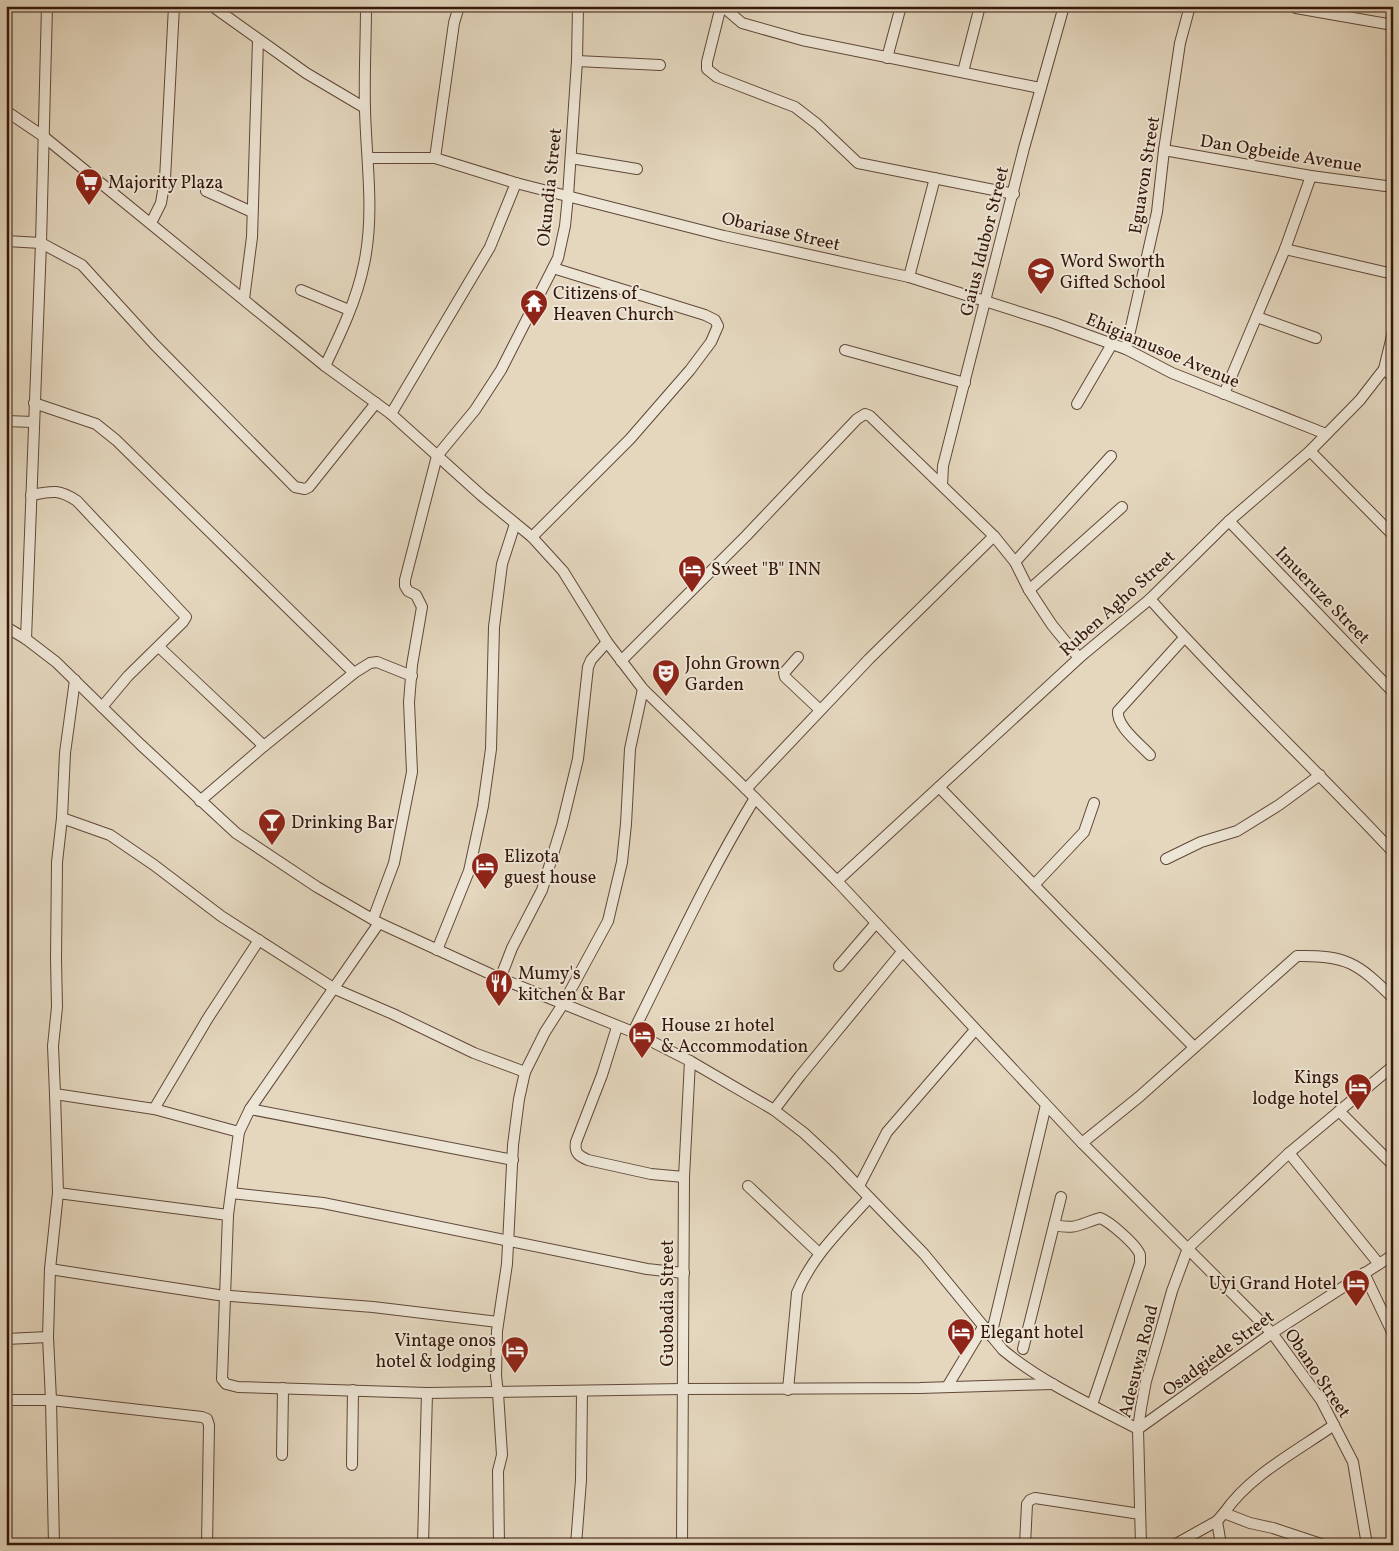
<svg xmlns="http://www.w3.org/2000/svg" width="1399" height="1551" font-family="Vollkorn,serif">
<style>
.lines{fill:none;stroke-linecap:round;stroke-linejoin:round}
.minor-casing{stroke:#614738;stroke-width:12}
.minor{stroke:#ede5d5;stroke-width:10}
.labels{text-anchor:middle;stroke-width:4;stroke-linejoin:round;paint-order:stroke}
.street-label{font-size:18px;fill:#35170b;stroke:#ede5d5}
.poi-label{font-size:18px;fill:#35170b;stroke:#ede5d5;text-anchor:start}
</style>
<rect width="100%" height="100%" fill="#e4d7be"/>
<filter id="stains"><feTurbulence type="fractalNoise" baseFrequency=".004" numOctaves="4"/><feColorMatrix values="0 0 0 0 .2 0 0 0 0 .09 0 0 0 0 .02 0 0 0 .5 -.17"/></filter>
<radialGradient id="worn" r=".72"><stop offset=".6" stop-color="#630" stop-opacity="0"/><stop offset="1" stop-color="#630" stop-opacity=".3"/></radialGradient>
<g class="lines">
<g class="minor-casing">
<g id="minor">
<path d="M212,6L306,73L365,108"/>
<path d="M721,6L707,62V69L717,77L795,107L817,124L858,163L1014,194"/>
<path d="M722,6L742,23L802,40L1040,88"/>
<path d="M1296,8L1393,25"/>
<path d="M887,58L901,6"/>
<path d="M577,61L660,65"/>
<path d="M963,72L980,6"/>
<path d="M6,111L43,136L325,366L391,414L482,496L532,537L563,571L607,642L643,689L746,789L837,881L1082,1143L1272,1333L1321,1400L1353,1462L1367,1545"/>
<path d="M1164,150L1311,176L1393,187"/>
<path d="M368,158H435L516,183L724,236L909,277L1054,323L1126,349L1172,373L1326,434"/>
<path d="M435,158L454,23L459,6"/>
<path d="M571,158L637,169"/>
<path d="M206,191L252,212"/>
<path d="M151,223L161,203L165,179L174,6"/>
<path d="M6,241L41,243L82,265L154,344L295,487L305,489L309,487L376,403"/>
<path d="M1285,249L1393,274"/>
<path d="M909,277L935,178"/>
<path d="M301,290L349,310"/>
<path d="M244,299L252,237L258,40"/>
<path d="M1257,317L1316,338"/>
<path d="M1126,349L1157,212L1164,150L1180,43L1190,6"/>
<path d="M845,350L965,383"/>
<path d="M325,366C341,333 357,299 364,264C375,213 366,159 365,109C364,75 366,40 366,6"/>
<path d="M1384,369L1393,377"/>
<path d="M1224,394L1285,249L1311,176"/>
<path d="M34,403L96,424L116,440L354,673"/>
<path d="M1077,404L1112,344"/>
<path d="M391,414L490,247L516,183"/>
<path d="M6,421L33,422"/>
<path d="M1310,451L1393,535"/>
<path d="M942,485L943,466L1024,148L1064,6"/>
<path d="M31,495C52,491 59,489 77,501L186,617L183,622L128,676L102,707"/>
<path d="M1229,521L1393,692"/>
<path d="M532,537L630,439L690,370L711,342L718,326L715,320L705,315L553,268"/>
<path d="M1015,562L1111,456"/>
<path d="M1029,590L1122,507"/>
<path d="M1150,599C1227,686 1313,766 1393,852"/>
<path d="M6,627L26,639L56,662L141,745L236,833L317,887L379,923L497,977L633,1032L690,1061L774,1110L804,1133L833,1160L924,1254L1003,1350C1043,1383 1092,1405 1138,1429"/>
<path d="M26,639L41,243L47,6"/>
<path d="M159,647L264,746"/>
<path d="M798,657L784,673L785,677L820,710"/>
<path d="M621,661L746,536L857,419L865,414L870,416L994,536L1015,562L1029,590L1052,625L1079,658"/>
<path d="M75,680L65,753L62,818L57,862L56,959L57,1007L53,1046L55,1094L154,1109L239,1132"/>
<path d="M1150,755C1140,744 1116,726 1118,711L1184,638"/>
<path d="M939,787L1068,920L1194,1047"/>
<path d="M746,789L869,659L994,536"/>
<path d="M200,801L264,746L354,673L370,663L377,662L412,676"/>
<path d="M62,818L110,835L154,865L221,916L335,989L393,1014L474,1053L525,1072"/>
<path d="M1166,859L1201,842L1237,831L1279,805L1320,775"/>
<path d="M837,881L1079,658L1150,599L1229,521L1310,451L1360,400L1384,369L1393,332"/>
<path d="M1034,885L1084,832L1094,803"/>
<path d="M373,919L394,863L412,772L409,702L412,665L422,607L416,595L408,591L405,586V580L437,456L475,410L501,370L558,258L565,226L568,196L577,61L578,6"/>
<path d="M379,923L250,1109L239,1132L228,1215L222,1379L226,1384L238,1387L427,1393L683,1389L920,1388L1053,1384"/>
<path d="M437,950L469,871L483,806L491,749L494,627L502,564L515,524"/>
<path d="M839,966L876,923"/>
<path d="M500,979L512,948L542,890L562,825L578,759L588,667L591,660L607,642"/>
<path d="M617,1027L602,1075L576,1142C574,1153 579,1156 588,1160L651,1174L684,1177"/>
<path d="M633,1032C672,954 709,873 755,798"/>
<path d="M154,1109L208,1018L259,940"/>
<path d="M250,1109L513,1160"/>
<path d="M774,1110L800,1076L902,952"/>
<path d="M1339,1111L1393,1165"/>
<path d="M1082,1143L1139,1097L1297,956C1346,955 1358,963 1393,998"/>
<path d="M1289,1153L1379,1264"/>
<path d="M748,1186L819,1253"/>
<path d="M859,1186L887,1132L975,1030"/>
<path d="M58,1193L228,1215"/>
<path d="M231,1193L323,1203L647,1269L684,1273"/>
<path d="M1054,1225C1077,1230 1079,1224 1100,1218C1109,1221 1137,1245 1140,1255C1140,1255 1140,1262 1140,1263L1092,1405"/>
<path d="M50,1269L218,1295L373,1307L498,1322"/>
<path d="M1364,1273L1393,1334"/>
<path d="M991,1336L1046,1105"/>
<path d="M6,1339L48,1337"/>
<path d="M1023,1349L1061,1197"/>
<path d="M947,1387L983,1327"/>
<path d="M788,1390L797,1293C812,1256 843,1227 869,1198"/>
<path d="M6,1400H51L202,1417L207,1419L209,1425L207,1545"/>
<path d="M1138,1429L1272,1333L1393,1255"/>
<path d="M282,1455L283,1388"/>
<path d="M352,1465L353,1390"/>
<path d="M1224,1513C1250,1475 1297,1451 1334,1425"/>
<path d="M1217,1521L1221,1545"/>
<path d="M54,1545L51,1400L48,1337L50,1269L58,1193L55,1094"/>
<path d="M423,1545L427,1393"/>
<path d="M499,1545L498,1471L502,1455L498,1393L496,1376L497,1331L507,1264L513,1145L519,1099L525,1072L545,1032L563,1004L608,921L622,862L626,824L630,749L643,689"/>
<path d="M576,1545L581,1480L582,1391"/>
<path d="M682,1545L684,1177L690,1061"/>
<path d="M1025,1545L1027,1504L1030,1500L1035,1498L1140,1514"/>
<path d="M1141,1545L1138,1429L1141,1408L1146,1381L1159,1337L1172,1291L1188,1248L1289,1153L1393,1066"/>
<path d="M1174,1545L1217,1521L1224,1513L1250,1523L1273,1528L1324,1545"/>
</g>
</g>
<use href="#minor" class="minor"/>
</g>
<defs>
<g id="supermarket-pin" transform="scale(1.4375)"><path d="M0 17L-7.5 6A9.5 9.5 0 1 1 7.5 6Z" fill="#8f2418" stroke="#ede5d5"/><path d="M-6-5.5h2.5l.6 2H6L4.5 2H-2.5L-4.4-4H-6ZM-1.5 3.2a1.3 1.3 0 1 0 .1 0ZM3 3.2a1.3 1.3 0 1 0 .1 0Z" fill="#fff"/></g>
<g id="school-pin" transform="scale(1.4375)"><path d="M0 17L-7.5 6A9.5 9.5 0 1 1 7.5 6Z" fill="#8f2418" stroke="#ede5d5"/><path d="M0-5L7-2L0 1L-7-2ZM-4 1L0 2.5L4 1V4Q0 6-4 4Z" fill="#fff"/></g>
<g id="temple-pin" transform="scale(1.4375)"><path d="M0 17L-7.5 6A9.5 9.5 0 1 1 7.5 6Z" fill="#8f2418" stroke="#ede5d5"/><path d="M0-6L5-2H3V0L6.5 2.5H4V6H1.5V3h-3V6H-4V2.5H-6.5L-3 0V-2H-5Z" fill="#fff"/></g>
<g id="hotel-pin" transform="scale(1.4375)"><path d="M0 17L-7.5 6A9.5 9.5 0 1 1 7.5 6Z" fill="#8f2418" stroke="#ede5d5"/><path d="M-6-4.5h1.5V1H6V5H4.5V3h-9V5H-6ZM-4 0a1.8 1.8 0 1 1 3.6 0ZM.5 0V-2.5h3Q6-2.5 6 0Z" fill="#fff"/></g>
<g id="theatre-pin" transform="scale(1.4375)"><path d="M0 17L-7.5 6A9.5 9.5 0 1 1 7.5 6Z" fill="#8f2418" stroke="#ede5d5"/><path d="M-5-5.5Q0-4 5-5.5V0Q5 5 0 6Q-5 5-5 0ZM-3.3-2.5H-1v1.5H-3.3ZM1-2.5H3.3v1.5H1ZM-2.8 1Q0 5.5 2.8 1Z" fill="#fff"/></g>
<g id="bar-pin" transform="scale(1.4375)"><path d="M0 17L-7.5 6A9.5 9.5 0 1 1 7.5 6Z" fill="#8f2418" stroke="#ede5d5"/><path d="M-6-5H6L.8 .8V4.5H3.5V6h-7V4.5H-.8V.8Z" fill="#fff"/></g>
<g id="restaurant-pin" transform="scale(1.4375)"><path d="M0 17L-7.5 6A9.5 9.5 0 1 1 7.5 6Z" fill="#8f2418" stroke="#ede5d5"/><path d="M-5-6h1v4h1v-4h1v4h1v-4h1v5L-1.5 .5V6h-2V.5L-5-1ZM5-6V6H3V1.5H1.5Q1.5-4 5-6Z" fill="#fff"/></g>
</defs>
<g fill-rule="evenodd">
<use href="#supermarket-pin" x="89" y="182"/>
<use href="#school-pin" x="1041" y="271"/>
<use href="#temple-pin" x="534" y="303"/>
<use href="#hotel-pin" x="692" y="569"/>
<use href="#theatre-pin" x="666" y="673"/>
<use href="#bar-pin" x="272" y="822"/>
<use href="#hotel-pin" x="485" y="866"/>
<use href="#restaurant-pin" x="499" y="983"/>
<use href="#hotel-pin" x="642" y="1035"/>
<use href="#hotel-pin" x="1358" y="1087"/>
<use href="#hotel-pin" x="1356" y="1283"/>
<use href="#hotel-pin" x="961" y="1332"/>
<use href="#hotel-pin" x="515" y="1350"/>
</g>
<g class="labels">
<g class="street-label">
<text transform="translate(1281 153) rotate(9)" y="6">Dan Ogbeide Avenue</text>
<text transform="translate(1144 175) rotate(-81)" y="6">Eguavon Street</text>
<text transform="translate(549 187) rotate(-84)" y="6">Okundia Street</text>
<text transform="translate(781 231) rotate(13)" y="6">Obariase Street</text>
<text transform="translate(984 241) rotate(-76)" y="6">Gaius Idubor Street</text>
<text transform="translate(1163 350) rotate(23)" y="6">Ehigiamusoe Avenue</text>
<text transform="translate(1323 595) rotate(46)" y="6">Imueruze Street</text>
<text transform="translate(1117 603) rotate(-42)" y="6">Ruben Agho Street</text>
<text transform="translate(667 1303) rotate(-90)" y="6">Guobadia Street</text>
<text transform="translate(1218 1353) rotate(-36)" y="6">Osadgiede Street</text>
<text transform="translate(1138 1361) rotate(-76)" y="6">Adesuwa Road</text>
<text transform="translate(1318 1373) rotate(56)" y="6">Obano Street</text>
</g>
<g class="poi-label">
<text x="108" y="188">Majority Plaza</text>
<text x="1060" y="267">Word Sworth<tspan x="1060" dy="21">Gifted School</tspan></text>
<text x="553" y="299">Citizens of<tspan x="553" dy="21">Heaven Church</tspan></text>
<text x="711" y="575">Sweet "B" INN</text>
<text x="685" y="669">John Grown<tspan x="685" dy="21">Garden</tspan></text>
<text x="291" y="828">Drinking Bar</text>
<text x="504" y="862">Elizota<tspan x="504" dy="21">guest house</tspan></text>
<text x="518" y="979">Mumy's<tspan x="518" dy="21">kitchen &amp; Bar</tspan></text>
<text x="661" y="1031">House 21 hotel<tspan x="661" dy="21">&amp; Accommodation</tspan></text>
<text x="1339" y="1083" text-anchor="end">Kings<tspan x="1339" dy="21">lodge hotel</tspan></text>
<text x="1337" y="1289" text-anchor="end">Uyi Grand Hotel</text>
<text x="980" y="1338">Elegant hotel</text>
<text x="496" y="1346" text-anchor="end">Vintage onos<tspan x="496" dy="21">hotel &amp; lodging</tspan></text>
</g>
</g>
<rect width="1399" height="1551" fill="none" stroke="#e4d7be" stroke-width="25"/>
<rect x="8" y="8" width="1384" height="1536" fill="none" stroke="#35170b" stroke-width="2.5"/>
<rect x="12" y="12" width="1374" height="1526" fill="none" stroke="#35170b"/>
<rect width="100%" height="100%" filter="url(#stains)"/>
<rect width="100%" height="100%" fill="url(#worn)"/>
</svg>
